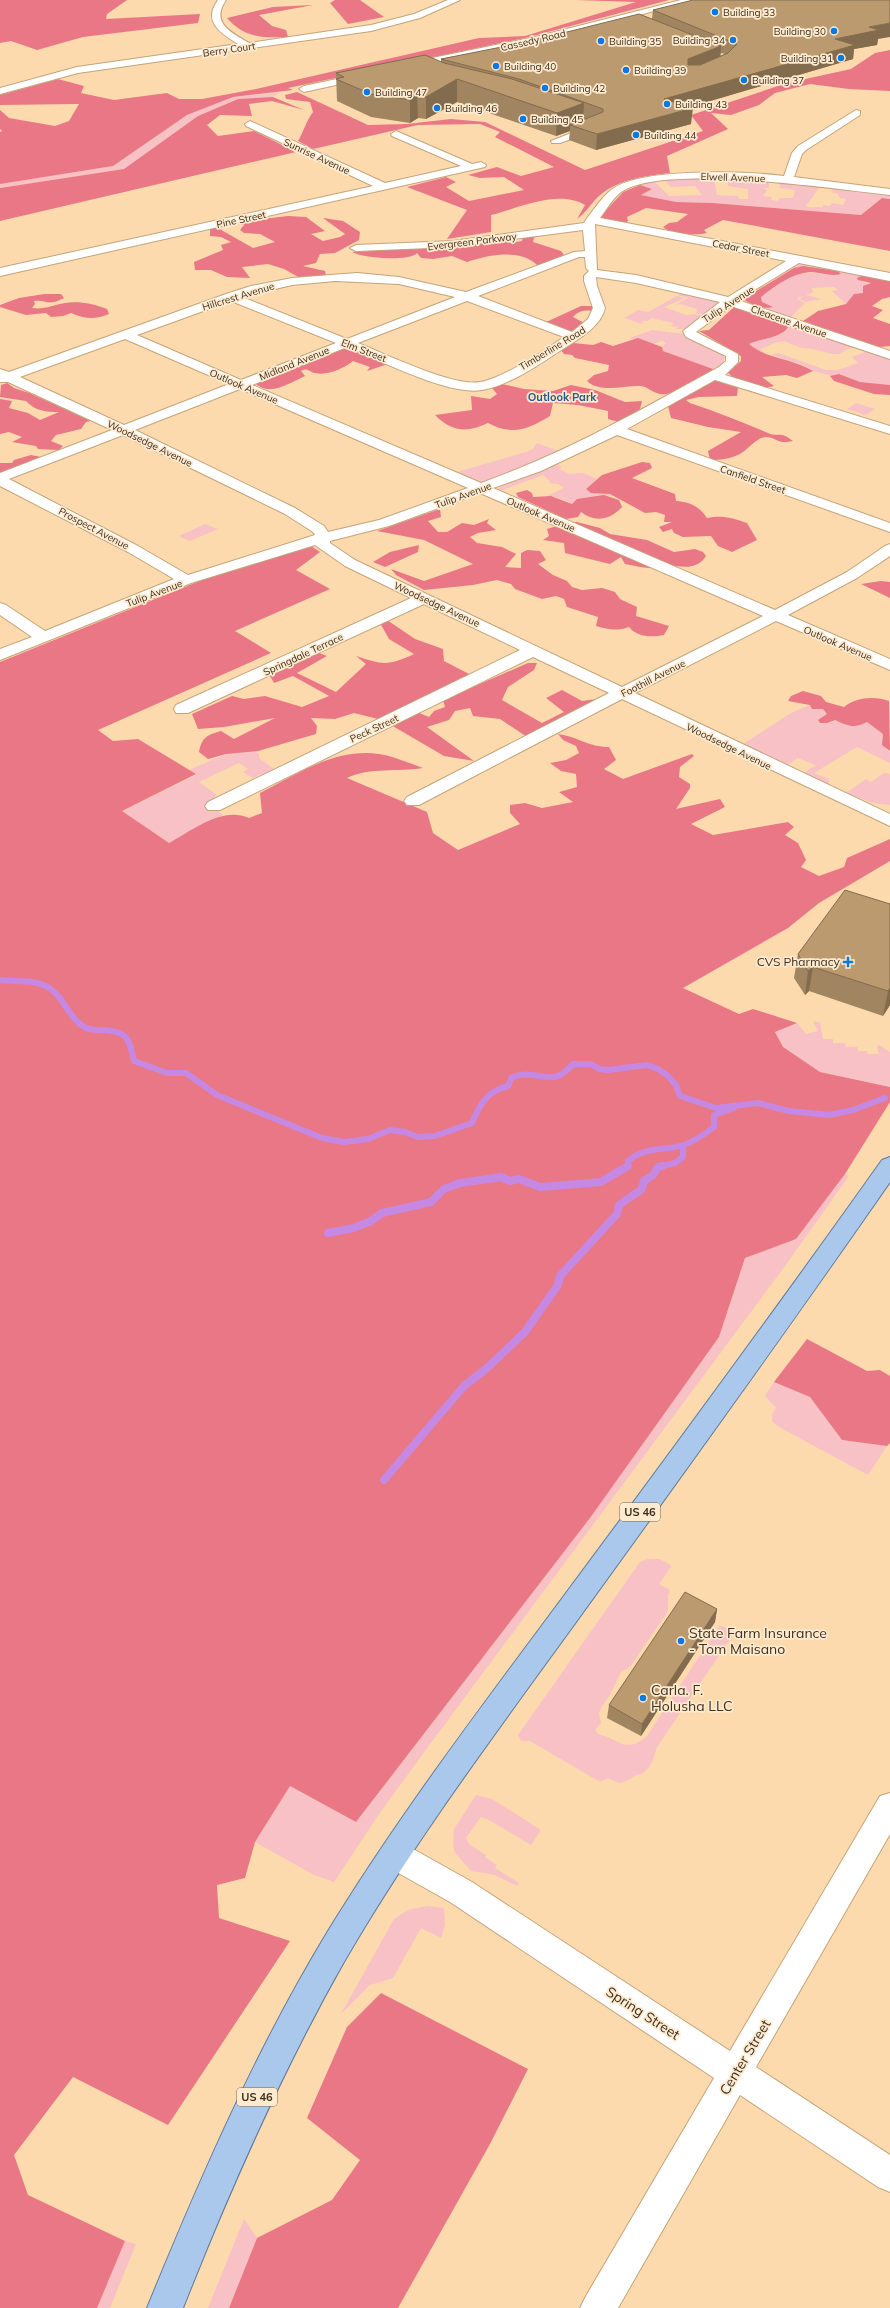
<svg xmlns="http://www.w3.org/2000/svg" width="890" height="2308" font-family="Mulish,sans-serif">
<style>
.green{fill:#f7c1c5}
.forest{fill:#ea7785}
.lines{fill:none;stroke-linecap:round;stroke-linejoin:round}
.stream-far1{stroke:#c589e4;stroke-width:6}
.stream{stroke:#c589e4;stroke-width:8}
.minor-casing{stroke:#c4a479;stroke-width:2}
.major-casing{stroke:#5f7a9c;stroke-width:2}
.minor{fill:#fff;fill-rule:evenodd}
.major{fill:#aac8ec;fill-rule:evenodd}
.wall{fill:#a18460;fill-rule:evenodd}
.shaded-wall{fill:#836c4e}
.building{fill:#bb9a70;stroke:#836c4e}
.poi-dot{fill:#077ae1;stroke:#feeacf;stroke-width:1.5}
.labels{text-anchor:middle;stroke-width:3.5;stroke-linejoin:round;paint-order:stroke}
.far-poi-label{font-size:10px;fill:#3d2f1e;stroke:#feeacf;text-anchor:start}
.far-street-label{font-size:10px;fill:#3d2f1e;stroke:#feeacf}
.far-neighbourhood-label{font-size:11px;font-weight:bold;fill:#2a588c;stroke:#feeacf}
.shield{fill:#feeacf;stroke:#776753;stroke-width:1}
.shield-label{font-size:11px;font-weight:bold;fill:#3d2f1e}
.poi-label{font-size:12px;fill:#3d2f1e;stroke:#feeacf;text-anchor:end}
.near-poi-label{font-size:14px;fill:#3d2f1e;stroke:#feeacf;text-anchor:start}
.near-street-label{font-size:14px;fill:#3d2f1e;stroke:#feeacf}
</style>
<rect width="100%" height="100%" fill="#fcdaae"/>
<g class="green">
<path d="M280,93L273,97L238,99L198,116L124,169L0,188V184L113,166L187,115L233,97Z"/>
<path d="M677,179H714L717,195L738,196L739,199H748V189L728,186L727,179L769,180V188H763L767,190L763,196L772,197L771,200L778,201L780,198H793L795,190L780,188L779,181L821,185L806,206L808,207H823V205L830,206L832,203L843,205L846,199L840,198L838,194L831,192L835,187L890,195V199L882,198L861,215L713,203L676,202L640,195L652,189L640,185L654,181L669,196L702,195L695,186L671,187L664,180Z"/>
<path d="M805,263L863,275L862,282L871,284L864,293L854,294L846,304L832,291L838,290L834,287L813,288L811,289L814,292L806,295L821,299L806,302L799,299L803,296L799,297L797,299L805,303L790,318L766,309L769,308L762,302L761,297C775,286 793,271 812,273C822,273 830,277 841,274L838,271L810,266L794,268L769,282L797,264Z"/>
<path d="M685,291L721,302L706,315L696,313L697,309L680,304L675,305L688,298L678,295Z"/>
<path d="M677,296L685,298L664,307L686,315L694,314L704,316L685,329H676L678,327L671,326L674,323L651,318L647,321H640L644,322L642,324L624,318L638,310L648,312Z"/>
<path d="M789,324L854,346L839,354H832L813,349L801,348L784,341L774,343L761,349L763,352L756,350L748,344L782,334Z"/>
<path d="M652,330L684,334L720,352L724,357V362L713,369L663,351L662,347L666,343L662,341L650,345L630,338Z"/>
<path d="M868,351L890,358V385L860,382L839,374L832,376L813,371L804,365L772,355L778,353L826,370H838L858,363L852,357Z"/>
<path d="M856,403L875,409L866,415L847,409Z"/>
<path d="M537,443L563,453L486,482H480L457,472L526,452L533,449Z"/>
<path d="M565,461L558,464L562,467L559,469L569,474L583,473L597,479L586,489C595,496 605,492 615,496L604,495L573,505C566,499 554,495 545,497L564,488L558,484L548,483L551,482L543,475L500,491L498,489L502,486Z"/>
<path d="M205,524L218,529L190,541L179,536Z"/>
<path d="M810,705L823,709L827,714L828,723L835,720C848,726 854,729 867,722L883,734L882,740L888,751H890V763L857,747L814,773L829,779V786L802,774L816,765L798,758L786,766L743,744L791,713Z"/>
<path d="M254,751L259,754V758L274,769L253,778L243,772L248,769L239,763L199,782L216,794L214,799L207,802L223,815L169,843L122,811L196,775L189,770L226,754Z"/>
<path d="M884,773L890,774V805L873,803L846,793L866,779L871,782Z"/>
<path d="M813,1021L820,1023L823,1039H833V1043H845L846,1047H857L858,1051H867L868,1054H879L877,1046L879,1045L890,1052V1087L820,1072L783,1047L775,1032L797,1023L806,1034L818,1031Z"/>
<path d="M845,1174L849,1176L785,1266L425,1751L379,1814L334,1882L314,1875L255,1842L290,1786L356,1822L590,1518L719,1337L745,1258L796,1239Z"/>
<path d="M774,1382L810,1397L842,1440L887,1446L868,1475L779,1427L772,1421V1415L776,1408L765,1396Z"/>
<path d="M659,1559L669,1564L671,1567L659,1584L670,1590L668,1596V1611L630,1667L621,1672L610,1695L601,1708L599,1714L601,1723L595,1730L598,1734C620,1739 625,1755 647,1736L720,1625L735,1632L657,1747C654,1756 652,1767 644,1772C641,1775 636,1774 633,1777C621,1784 620,1785 608,1778L600,1782L530,1741H521L518,1735L640,1562L648,1559Z"/>
<path d="M476,1795L492,1799L541,1830L531,1845L487,1819L481,1817L466,1838L469,1844L486,1855L485,1857L497,1865L495,1868L519,1883L517,1886L495,1875L471,1871L455,1853L453,1845L454,1829Z"/>
<path d="M427,1906L444,1908L445,1925L441,1938L421,1928L393,1978L370,1985L341,2014L394,1919L408,1910Z"/>
<path d="M244,2219L257,2238L229,2308H208Z"/>
<path d="M125,2241L136,2244L110,2308H97Z"/>
</g>
<g class="forest">
<path d="M0,0H127L107,14L106,19L200,14L198,23L83,37L37,50L11,41L0,43Z"/>
<path d="M335,0H360L384,17L348,24L330,3Z"/>
<path d="M575,0H669L529,37L288,88L293,90L233,97L187,115L113,166L0,184V132L2,131L0,129V110L9,118L55,126L69,121L79,104L0,105V95L58,79L84,86L81,93L114,100L167,93L179,99H202L256,89L479,38L525,36L636,2Z"/>
<path d="M313,5L259,15L272,26L286,30L288,37C262,38 245,38 227,18L273,7Z"/>
<path d="M890,50V91L849,89L810,84L775,93L759,105L731,115L711,113L728,129L667,156L670,173C646,176 618,179 599,196C591,203 587,212 577,219L585,205C558,189 519,208 491,215V232L447,239L467,210L407,187L446,177L456,182L446,187L469,201L524,190L504,177L480,178L468,175L497,167L521,176L554,167L495,137L500,132L480,124L418,125L313,149L298,141C304,131 306,121 313,112L310,102L286,99L285,95L297,92L368,125L407,124L451,119L485,122L585,170L703,131L691,115L787,83L851,69L875,53Z"/>
<path d="M273,97L304,110L272,101L249,104L252,116L220,115L207,125L218,136L254,131L296,152L0,221V188L124,169L198,116L238,99Z"/>
<path d="M640,185L652,189L641,195L676,202L713,203L861,215L882,198L890,199V251L723,220L704,230L707,233C697,236 670,234 663,227L669,223L677,222L688,214L646,208L627,217L628,221L624,223L598,219L623,192Z"/>
<path d="M288,216L306,217L325,231L311,234L323,241L340,237L345,234L323,218L343,221L360,232L359,240L335,253L320,254L316,263L303,266L325,271L326,276L300,278L284,269L268,264L242,267L250,278L227,277L211,270H195L194,262L223,250L221,245L231,242L221,237L210,236V228L216,227L253,248L275,242L260,234L244,233L240,230L244,225H240L245,221Z"/>
<path d="M534,236H537L534,238L533,242L561,251L564,255L538,266C520,248 489,255 467,262L452,256L433,259L421,258L417,253C409,262 362,258 352,252L464,246L506,240L509,243L522,241L523,237Z"/>
<path d="M803,266L838,271L841,274C830,277 821,272 810,272C792,273 775,286 761,297L762,302L773,307C765,310 750,304 743,299L794,268Z"/>
<path d="M863,275L890,280V297L882,299L872,306L883,310L873,318L890,324V346L879,347L803,321L818,311L846,304L854,294L863,293V286L871,283L858,280L857,278Z"/>
<path d="M44,294H61L64,298C47,307 46,299 34,301L35,304L32,308C44,310 53,305 65,303C80,301 93,304 107,309L109,314C95,320 85,319 71,313L63,316L51,317L46,313L26,315L0,307V305L19,298Z"/>
<path d="M581,306H594L595,311C586,310 579,310 573,317L586,324L572,333L544,323Z"/>
<path d="M733,308H741L789,324C786,338 761,338 749,344C766,359 793,358 813,371L797,378L786,375L762,377L774,386C757,391 741,385 728,373L741,361V356L699,331L709,330Z"/>
<path d="M638,338L662,347L663,351L713,369C701,376 680,391 667,394C653,396 649,385 638,386C622,386 600,393 587,381L594,375L608,371L609,365L575,358L572,355L564,354L561,350L573,343L593,345L601,342L613,346Z"/>
<path d="M342,348L358,351L388,364L367,371L370,367L353,361C345,368 327,376 315,373C309,372 308,367 301,371L305,376C290,383 269,397 255,383Z"/>
<path d="M839,374L860,382L890,385V395L874,394L834,381L830,376Z"/>
<path d="M715,380L738,387L737,396L699,397L686,400L690,403C717,412 742,422 768,433C779,438 779,430 793,441C777,445 776,437 766,437C756,437 747,451 738,455C729,459 720,460 710,460L708,451L741,432L708,427L671,418L668,406Z"/>
<path d="M7,383L14,388L29,393L91,421L86,422L81,429L56,435L51,441L63,446L59,450L38,449L36,446L12,442L22,437L9,432L0,434V399L12,401L9,408L28,413L40,420L59,412C46,412 35,411 26,401L0,397L1,385Z"/>
<path d="M502,384L524,389L553,391L571,385L595,390L625,402L642,401L639,413L619,422L608,419V411L578,405L553,403L550,416C529,429 512,436 488,423C467,433 452,432 435,415L472,410L471,396L490,399L497,394L492,388Z"/>
<path d="M31,455L41,457L39,461L0,474V463H12L14,460Z"/>
<path d="M642,462L650,463L652,468L632,478L675,494L676,501C690,502 699,506 707,518C722,515 733,518 747,523L757,540L732,552L718,546L711,536L683,537L674,533L672,529L663,532L659,527L672,522H664L665,515L656,512L645,513L610,494L591,493L586,489L602,475Z"/>
<path d="M527,490L532,493L533,497L551,496L572,504L577,499L604,495L619,500L622,507C610,520 595,523 581,512L578,517L566,519L518,497L516,493Z"/>
<path d="M440,509L441,517L428,521L438,532H447L462,523L474,525L489,519L487,523L496,530L478,533L470,537L477,543L502,547L516,554L505,567L521,568V553L527,550L540,551L546,560L538,564L553,575L567,581L572,587L582,590L602,588L615,592L620,599L637,607L636,616L669,626L664,635C652,637 638,638 629,627C617,631 609,630 596,626L598,617L567,607L564,599L556,596L542,599L515,589L511,584L497,580L473,585L424,590L396,575L391,569L424,581L473,564L424,540L377,531Z"/>
<path d="M577,522L600,528L610,534L647,540L674,552L695,549L703,552L706,556C697,571 680,567 666,564C652,571 640,567 625,564L621,557L610,564L569,554L565,553L564,543L543,540L549,536L547,529L560,525Z"/>
<path d="M419,545L418,552L385,567L373,562L390,552Z"/>
<path d="M311,546L320,552L296,570L330,589L235,631L271,653L98,730L113,741L138,739L196,774L122,811L169,843C193,830 222,806 249,818L262,813L260,793C297,774 335,748 379,754C393,756 409,763 423,768C397,772 371,767 347,778L427,812L433,833L458,850L520,824L510,813V805L525,803L542,808L573,802L559,792L577,787L576,774L561,771L550,763L566,760L579,753L576,746L563,740L558,734C579,737 588,747 609,747L616,760L604,769L623,779L692,754L694,756L680,767L679,777L690,784V788L676,809L720,799L725,807L691,824L713,835L788,822L794,827L785,835L798,843L806,860L801,867L819,876L844,867L847,858L890,839V861L819,903L788,928L683,988L739,1014L753,1009L797,1023L775,1032L783,1047L820,1072L890,1087V1102L845,1174L796,1239L745,1258L719,1337L590,1518L356,1822L290,1786L255,1842L245,1878L217,1885L219,1918L290,1941L168,2125L73,2077L14,2155L28,2195L125,2241L97,2308H0V662L207,578Z"/>
<path d="M881,581L890,582V598L861,584Z"/>
<path d="M387,620L415,639L443,649L444,661L469,674L459,684L378,719L354,713L335,719L311,718L317,726L316,734L258,751L226,754L208,759L199,752C202,737 207,735 221,731L234,739L275,718L224,727L198,729L192,714L232,696L244,699L265,696L302,707L329,696L293,676L274,683L270,676L319,653L327,656L297,673L336,692L366,664L356,656C383,665 388,666 414,654L389,639L380,623Z"/>
<path d="M528,663H537L534,670L508,687L502,700L542,723L564,712L546,698L562,690L582,701L605,698L527,737L500,719L473,716L470,708L455,711L449,720L427,727L474,761L444,756L391,725L417,712L429,717L434,711L445,707L443,700Z"/>
<path d="M803,691L821,696L826,702L844,707C856,697 875,696 889,701L890,751L882,745L883,734L867,722C854,729 848,726 835,720L827,723H820L818,720L827,714L823,709H812L810,705L788,701L791,696Z"/>
<path d="M807,1339L867,1371L880,1370L890,1376V1443L887,1446L842,1440L810,1397L774,1382Z"/>
<path d="M381,1993L528,2069L490,2144L398,2308H229L257,2238L332,2200L360,2160L307,2118L347,2027Z"/>
</g>
<g class="lines">
<g class="stream-far1">
<path d="M0,980C15,982 32,979 46,986C64,995 68,1019 86,1028C91,1030 96,1030 101,1030C127,1031 129,1037 134,1061L167,1073H186L217,1095L322,1138L344,1142L368,1139L390,1130L405,1132L418,1137L435,1136L472,1123C480,1104 487,1091 508,1086L512,1077C541,1067 550,1091 573,1064H591L599,1069L608,1070L647,1065L658,1069L668,1076L676,1085L680,1096L716,1108L758,1103L789,1111L829,1115L853,1110L885,1098"/>
<path d="M628,1167V1161C646,1146 664,1151 684,1145C695,1141 705,1134 714,1127V1115L734,1108"/>
<path d="M658,1167L675,1163L683,1157V1145"/>
</g>
<g class="stream">
<path d="M328,1233L354,1228L371,1221L382,1213L431,1202L444,1189L460,1183L501,1177L510,1181L519,1179L540,1187L601,1182L628,1166"/>
<path d="M384,1480L464,1386L487,1368L525,1332L558,1285L560,1276L617,1214L619,1205L642,1189L644,1181L653,1175L658,1167L662,1166"/>
</g>
<g class="minor-casing">
<g id="minor">
<path d="M218,0H226C210,23 231,32 249,43L371,25L414,14L448,0H460L420,18L371,31L78,73L0,94V88L77,67L238,44C221,33 202,22 218,0Z"/>
<path d="M681,0H695L535,43L408,69L403,66L408,63L535,37Z"/>
<path d="M365,73L370,76L368,78L304,92L299,89L304,86Z"/>
<path d="M856,110L860,111V115L806,150L802,154L794,177L890,189V195C835,189 664,163 621,192C613,198 606,210 600,218L890,273V281L799,263L738,300L890,351V359L731,306L696,332L738,354V362L725,375L890,426V434L715,380L627,429L890,523V532L617,435L541,471L493,488L775,610L847,572L885,546L890,544V556L857,578L788,615L890,659V670L776,621L635,693L890,814V826L622,699L419,805H407L404,801L407,797L609,693L533,657L220,810H208L205,806L208,802L520,650L424,604L188,713H176L174,709L176,705L411,598L345,566L315,545L191,583L0,660V649L32,637L0,615V603L6,605L45,631L174,579L128,552L0,486V473L112,430L8,382H0V369L9,372L226,294L251,286L292,278L357,273L399,277L466,292L574,252L585,251L583,230L453,247L356,251L350,248L356,245L453,241L584,223C590,214 605,193 614,188C644,168 746,171 784,176L792,153L798,146ZM595,224L786,261L728,297L636,275L597,270ZM579,257H585L586,268L589,271L584,276V281L593,308L588,319L572,332L478,296ZM596,277L636,283L720,302L683,331L686,337L726,356V361L719,367C641,410 565,453 481,483L252,385L347,347C379,360 449,396 482,390C510,385 538,365 563,349C577,340 601,327 605,308L597,286ZM335,281L399,284L455,297L347,339L242,297L292,285ZM231,301L336,343L241,380L137,335ZM467,301L564,337C544,351 503,378 480,382C453,387 386,354 358,343ZM125,339L229,384L124,425L20,377ZM240,389L468,488L379,520L328,532L324,526L295,508L135,430ZM123,435L285,514L313,532L315,535L188,575L138,546L9,479ZM480,493L763,616L622,687L355,560L330,543V541L389,526Z"/>
<path d="M250,121L385,183L461,166L392,136L391,134L396,131L472,164L481,162L486,165L485,167L0,276V268L373,186L246,126L245,124Z"/>
<path d="M597,123L601,124V128L560,143H552L551,141Z"/>
<path d="M890,1793V1834L756,2067L890,2155V2192L878,2187L740,2095L618,2308H580L586,2296L714,2078L450,1902L384,1865L380,1855L384,1845L395,1841L406,1845L472,1882L730,2051L880,1796Z"/>
</g>
</g>
<g class="major-casing">
<path id="major" d="M890,1157V1182C786,1332 678,1481 571,1629C492,1738 411,1846 344,1962C281,2073 230,2189 183,2308H147C199,2181 254,2054 325,1936C398,1816 483,1705 566,1593C673,1449 779,1305 882,1160Z"/>
</g>
<use href="#minor" class="minor"/>
<use href="#major" class="major"/>
</g>
<g class="wall">
<path d="M653,10L878,39L877,45L854,49L853,59L689,107L691,124L596,150L569,140L570,131L556,136L457,102L426,119L418,118L410,123L371,117L337,101L336,73L441,62V59L652,19ZM721,53L725,54L720,56Z"/>
<path d="M890,904V1005L883,1016L809,991L805,995L794,978L798,954Z"/>
<path d="M717,1609L715,1622L641,1736L607,1718L609,1705Z"/>
</g>
<g class="shaded-wall">
<path d="M890,23V37L878,39L877,45L854,49L853,59L663,115L664,99L869,27Z"/>
<path d="M721,46L720,61L687,74L688,59Z"/>
<path d="M457,79V102L426,119V97Z"/>
<path d="M417,95L418,118L410,123V100Z"/>
<path d="M584,103L583,126L570,125V131L556,136L557,113Z"/>
<path d="M693,108L691,124L596,150L597,134Z"/>
<path d="M813,967L809,991L805,995L808,971Z"/>
<path d="M890,988V1005L883,1016L888,991Z"/>
<path d="M717,1609L715,1622L641,1736L642,1724Z"/>
</g>
<g class="building">
<path d="M693,0H890V23L869,27L879,30L835,39L855,45L664,99L693,108L597,134L570,125L603,112V109L519,79L441,59L527,42L639,14L721,46L688,59V65H700L728,53L737,44L653,10Z"/>
<path d="M425,55L444,63L512,79L584,103L557,113L457,79L426,97L417,95L410,100L371,94L336,79L344,77L336,73Z"/>
<path d="M845,890L890,904V988L888,991L813,967L808,971L798,954Z"/>
<path d="M685,1592L717,1609L642,1724L609,1705Z"/>
</g>
<g class="poi-dot">
<circle cx="715" cy="12" r="4"/>
<circle cx="834" cy="31" r="4"/>
<circle cx="733" cy="40" r="4"/>
<circle cx="601" cy="41" r="4"/>
<circle cx="841" cy="58" r="4"/>
<circle cx="496" cy="66" r="4"/>
<circle cx="626" cy="70" r="4"/>
<circle cx="744" cy="80" r="4"/>
<circle cx="545" cy="88" r="4"/>
<circle cx="367" cy="92" r="4"/>
<circle cx="667" cy="104" r="4"/>
<circle cx="437" cy="108" r="4"/>
<circle cx="523" cy="119" r="4"/>
<circle cx="636" cy="135" r="4"/>
<path d="M846 956h4v4h4v4h-4v4h-4v-4h-4v-4h4z"/>
<circle cx="681" cy="1641" r="4"/>
<circle cx="643" cy="1698" r="4"/>
</g>
<g class="labels">
<g class="far-poi-label">
<text x="723" y="16">Building 33</text>
<text x="826" y="35" text-anchor="end">Building 30</text>
<text x="725" y="44" text-anchor="end">Building 34</text>
<text x="609" y="45">Building 35</text>
<text x="833" y="62" text-anchor="end">Building 31</text>
<text x="504" y="70">Building 40</text>
<text x="634" y="74">Building 39</text>
<text x="752" y="84">Building 37</text>
<text x="553" y="92">Building 42</text>
<text x="375" y="96">Building 47</text>
<text x="675" y="108">Building 43</text>
<text x="445" y="112">Building 46</text>
<text x="531" y="123">Building 45</text>
<text x="644" y="139">Building 44</text>
</g>
<g class="far-street-label">
<text transform="translate(533 40) rotate(-13)" y="4">Cassedy Road</text>
<text transform="translate(229 49) rotate(-8)" y="4">Berry Court</text>
<text transform="translate(317 156) rotate(25)" y="4">Sunrise Avenue</text>
<text transform="translate(733 177) rotate(2)" y="4">Elwell Avenue</text>
<text transform="translate(241 219) rotate(-12)" y="4">Pine Street</text>
<text transform="translate(472 241) rotate(-7)" y="4">Evergreen Parkway</text>
<text transform="translate(741 248) rotate(11)" y="4">Cedar Street</text>
<text transform="translate(238 296) rotate(-17)" y="4">Hillcrest Avenue</text>
<text transform="translate(728 304) rotate(-33)" y="4">Tulip Avenue</text>
<text transform="translate(789 321) rotate(19)" y="4">Cleacene Avenue</text>
<text transform="translate(552 348) rotate(-31)" y="4">Timberline Road</text>
<text transform="translate(364 350) rotate(21)" y="4">Elm Street</text>
<text transform="translate(294 363) rotate(-22)" y="4">Midland Avenue</text>
<text transform="translate(244 386) rotate(23)" y="4">Outlook Avenue</text>
<text transform="translate(150 443) rotate(26)" y="4">Woodsedge Avenue</text>
<text transform="translate(753 479) rotate(19)" y="4">Canfield Street</text>
<text transform="translate(463 495) rotate(-20)" y="4">Tulip Avenue</text>
<text transform="translate(541 514) rotate(23)" y="4">Outlook Avenue</text>
<text transform="translate(94 528) rotate(28)" y="4">Prospect Avenue</text>
<text transform="translate(154 593) rotate(-21)" y="4">Tulip Avenue</text>
<text transform="translate(437 604) rotate(25)" y="4">Woodsedge Avenue</text>
<text transform="translate(838 643) rotate(23)" y="4">Outlook Avenue</text>
<text transform="translate(303 654) rotate(-25)" y="4">Springdale Terrace</text>
<text transform="translate(653 678) rotate(-27)" y="4">Foothill Avenue</text>
<text transform="translate(374 728) rotate(-25)" y="4">Peck Street</text>
<text transform="translate(729 746) rotate(26)" y="4">Woodsedge Avenue</text>
</g>
<g class="far-neighbourhood-label">
<text x="562" y="401">Outlook Park</text>
</g>
<g class="shield">
<rect x="620" y="1503" width="40" height="18" rx="3"/>
<rect x="237" y="2088" width="40" height="18" rx="3"/>
</g>
<g class="shield-label">
<text x="640" y="1516">US 46</text>
<text x="257" y="2101">US 46</text>
</g>
<g class="poi-label">
<text x="840" y="966">CVS Pharmacy</text>
</g>
<g class="near-poi-label">
<text x="689" y="1638">State Farm Insurance<tspan x="689" dy="16">- Tom Maisano</tspan></text>
<text x="651" y="1695">Carla. F.<tspan x="651" dy="16">Holusha LLC</tspan></text>
</g>
<g class="near-street-label">
<text transform="translate(643 2013) rotate(33)" y="5">Spring Street</text>
<text transform="translate(745 2057) rotate(-59)" y="5">Center Street</text>
</g>
</g>
</svg>
